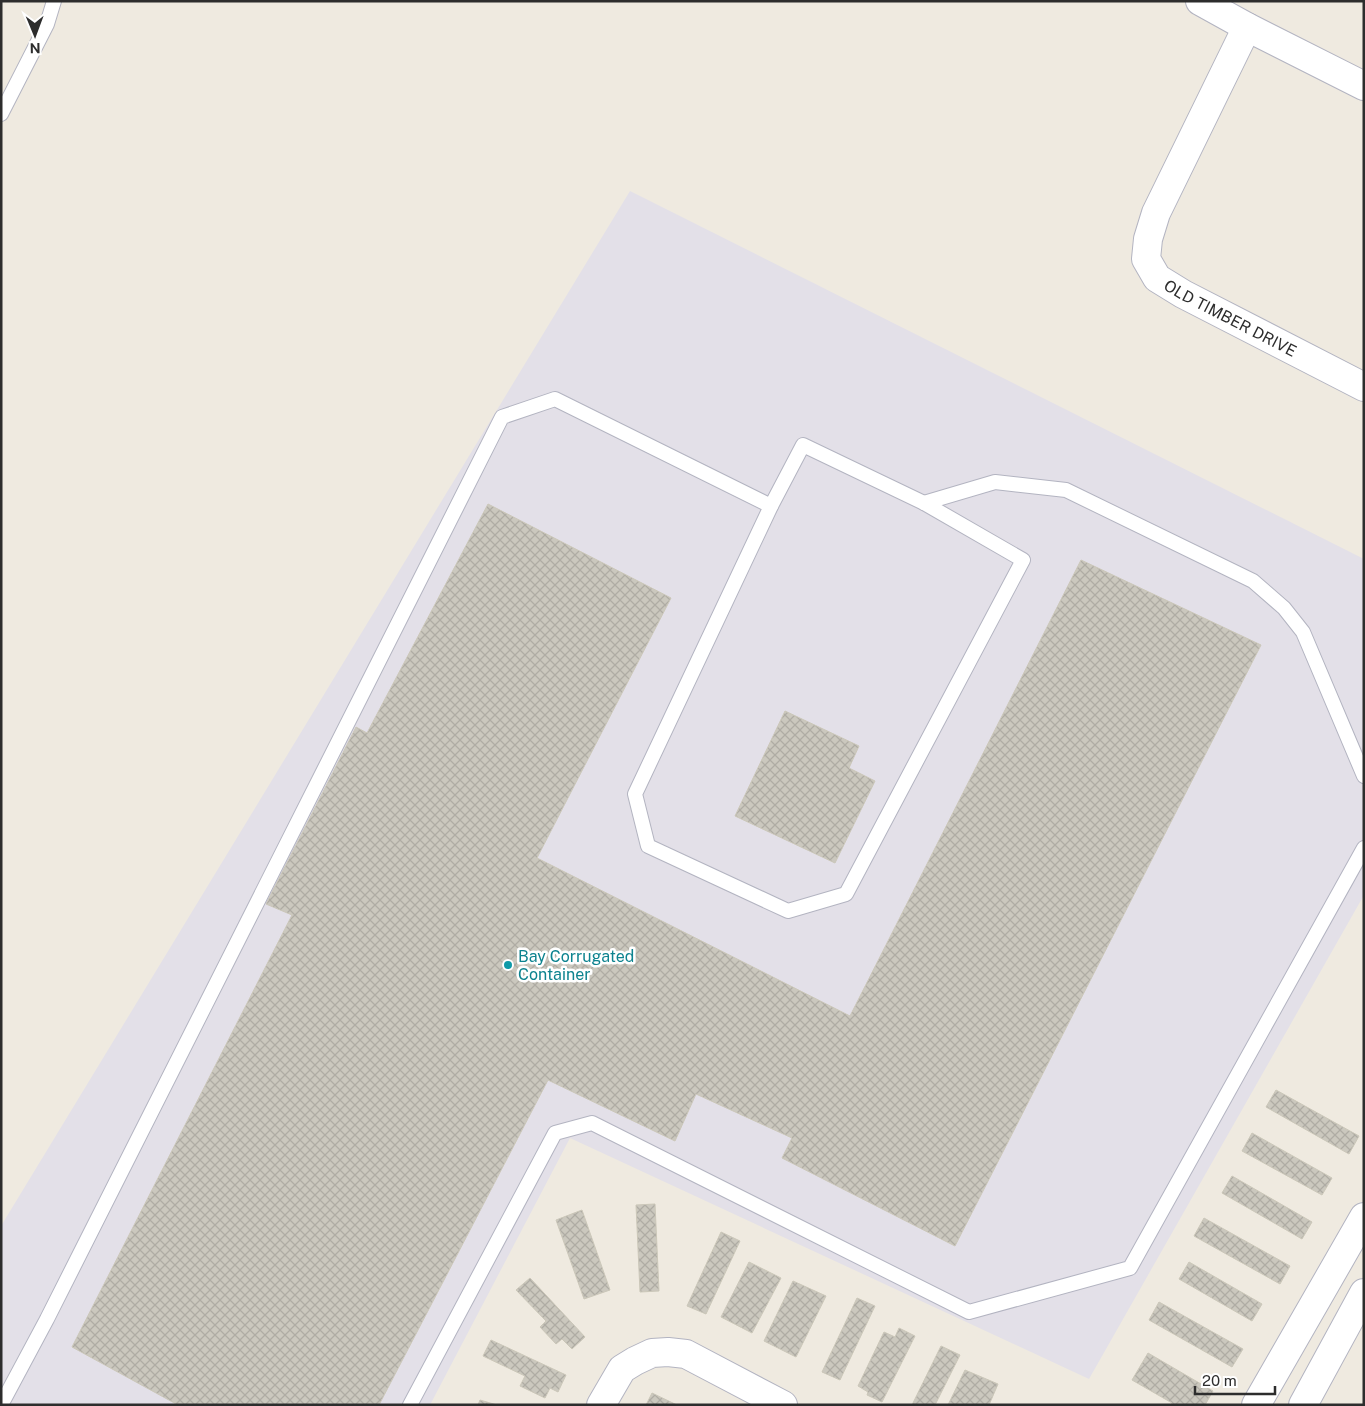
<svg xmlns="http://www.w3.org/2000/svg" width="1365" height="1406" font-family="'Public Sans',sans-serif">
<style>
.industrial{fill:#e3e0e8}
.building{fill:url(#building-cross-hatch);stroke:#cbc7b9}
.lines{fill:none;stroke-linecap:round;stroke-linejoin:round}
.lane-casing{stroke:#b3b4c1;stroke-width:16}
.street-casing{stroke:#b3b4c1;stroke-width:30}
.lane{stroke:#fff;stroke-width:14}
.street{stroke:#fff;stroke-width:28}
.culture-dot{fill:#0f9aa8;stroke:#fff;stroke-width:2}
.labels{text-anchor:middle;stroke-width:5;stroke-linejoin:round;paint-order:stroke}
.street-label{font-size:16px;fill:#2d2d2d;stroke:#fff}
.culture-label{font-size:16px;fill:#0d838f;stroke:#fff;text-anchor:start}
</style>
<defs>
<pattern id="building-cross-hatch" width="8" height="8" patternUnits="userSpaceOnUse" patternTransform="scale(1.25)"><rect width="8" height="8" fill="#cbc8be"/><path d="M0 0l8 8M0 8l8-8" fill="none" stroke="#afaca4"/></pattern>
</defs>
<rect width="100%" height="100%" fill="#efeae0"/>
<path class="industrial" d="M630,191L1364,559V895L1089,1379L570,1138L430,1405H1V1226Z"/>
<g class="building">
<path d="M488,504L671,598L537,858L850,1016L1081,560L1261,645L955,1246L782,1158L792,1138L696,1094L675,1141L548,1080L379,1405H178L72,1347L292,915L266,904L356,727L367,733Z"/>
<path d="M785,711L859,746L849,768L875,781L835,863L735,816Z"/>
<path d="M1276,1090L1359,1136L1349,1154L1266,1107Z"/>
<path d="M1252,1133L1332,1178L1322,1195L1242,1151Z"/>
<path d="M1232,1176L1312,1222L1302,1239L1222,1193Z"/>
<path d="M655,1204L659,1291L640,1292L636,1205Z"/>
<path d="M582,1210L610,1290L584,1299L556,1220Z"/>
<path d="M1204,1218L1290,1266L1280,1284L1194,1236Z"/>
<path d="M721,1232L740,1241L706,1314L687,1306Z"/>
<path d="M749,1262L781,1278L752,1333L721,1317Z"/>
<path d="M1189,1262L1262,1304L1252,1321L1179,1279Z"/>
<path d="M530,1278L585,1337L572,1349L562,1339L556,1344L540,1327L546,1321L516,1290Z"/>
<path d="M793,1281L826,1296L796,1357L764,1341Z"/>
<path d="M857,1298L875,1306L840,1380L822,1372Z"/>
<path d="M1159,1302L1243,1349L1232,1367L1149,1320Z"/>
<path d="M899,1328L915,1336L882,1402L867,1395L868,1392L858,1386L884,1332L895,1337Z"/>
<path d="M491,1340L566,1375L558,1392L550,1388L545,1398L520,1386L525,1376L483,1356Z"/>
<path d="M941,1346L960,1355L935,1405H912Z"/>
<path d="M1148,1353L1213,1391L1205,1405H1171L1172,1403L1132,1380Z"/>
<path d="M965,1370L998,1384L989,1405H948Z"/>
<path d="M652,1393L677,1405H646Z"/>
<path d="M480,1400L497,1405H478Z"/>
</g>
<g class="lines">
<g class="lane-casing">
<g id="lane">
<path d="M1,114L47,24L54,1"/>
<path d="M803,445L924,503L1023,560L846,894L788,911L648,846L635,794L771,506Z"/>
<path d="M924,503L995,482L1066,490L1253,581L1284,608L1303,632L1364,776"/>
<path d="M1,1405L47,1319L502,417L555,399L771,506"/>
<path d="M410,1405L555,1133L592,1123L969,1312L1130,1268L1364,848"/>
</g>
</g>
<g class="street-casing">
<g id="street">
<path d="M1200,1L1247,27L1364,86"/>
<path id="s1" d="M1247,27L1156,213L1148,239L1146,259L1157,278L1183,294L1364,387"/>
<path d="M601,1405L622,1369L635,1361L652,1353L668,1352L686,1354L783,1405"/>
<path d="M1256,1405L1364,1217"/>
<path d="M1303,1405L1364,1293"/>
</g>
</g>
<use href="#lane" class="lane"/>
<use href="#street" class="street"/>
</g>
<circle class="culture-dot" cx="508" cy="965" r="5"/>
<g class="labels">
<g class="street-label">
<text dy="6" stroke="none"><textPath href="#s1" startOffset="360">OLD TIMBER DRIVE</textPath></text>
</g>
<g class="culture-label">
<text x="518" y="962">Bay Corrugated<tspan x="518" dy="18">Container</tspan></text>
</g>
</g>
<rect width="1365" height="1406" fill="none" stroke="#2d2d2d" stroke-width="5"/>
<g transform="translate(35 35) rotate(179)" stroke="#ffffff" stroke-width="4" paint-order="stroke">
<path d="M0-4L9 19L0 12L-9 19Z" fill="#2d2d2d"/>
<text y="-8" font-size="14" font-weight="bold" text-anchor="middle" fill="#2d2d2d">N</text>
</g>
<path d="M1195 1386v8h80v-8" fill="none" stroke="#2d2d2d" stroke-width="2.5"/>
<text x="1202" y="1386" font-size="15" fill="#2d2d2d" stroke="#ffffff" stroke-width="4" paint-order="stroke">20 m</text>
</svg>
